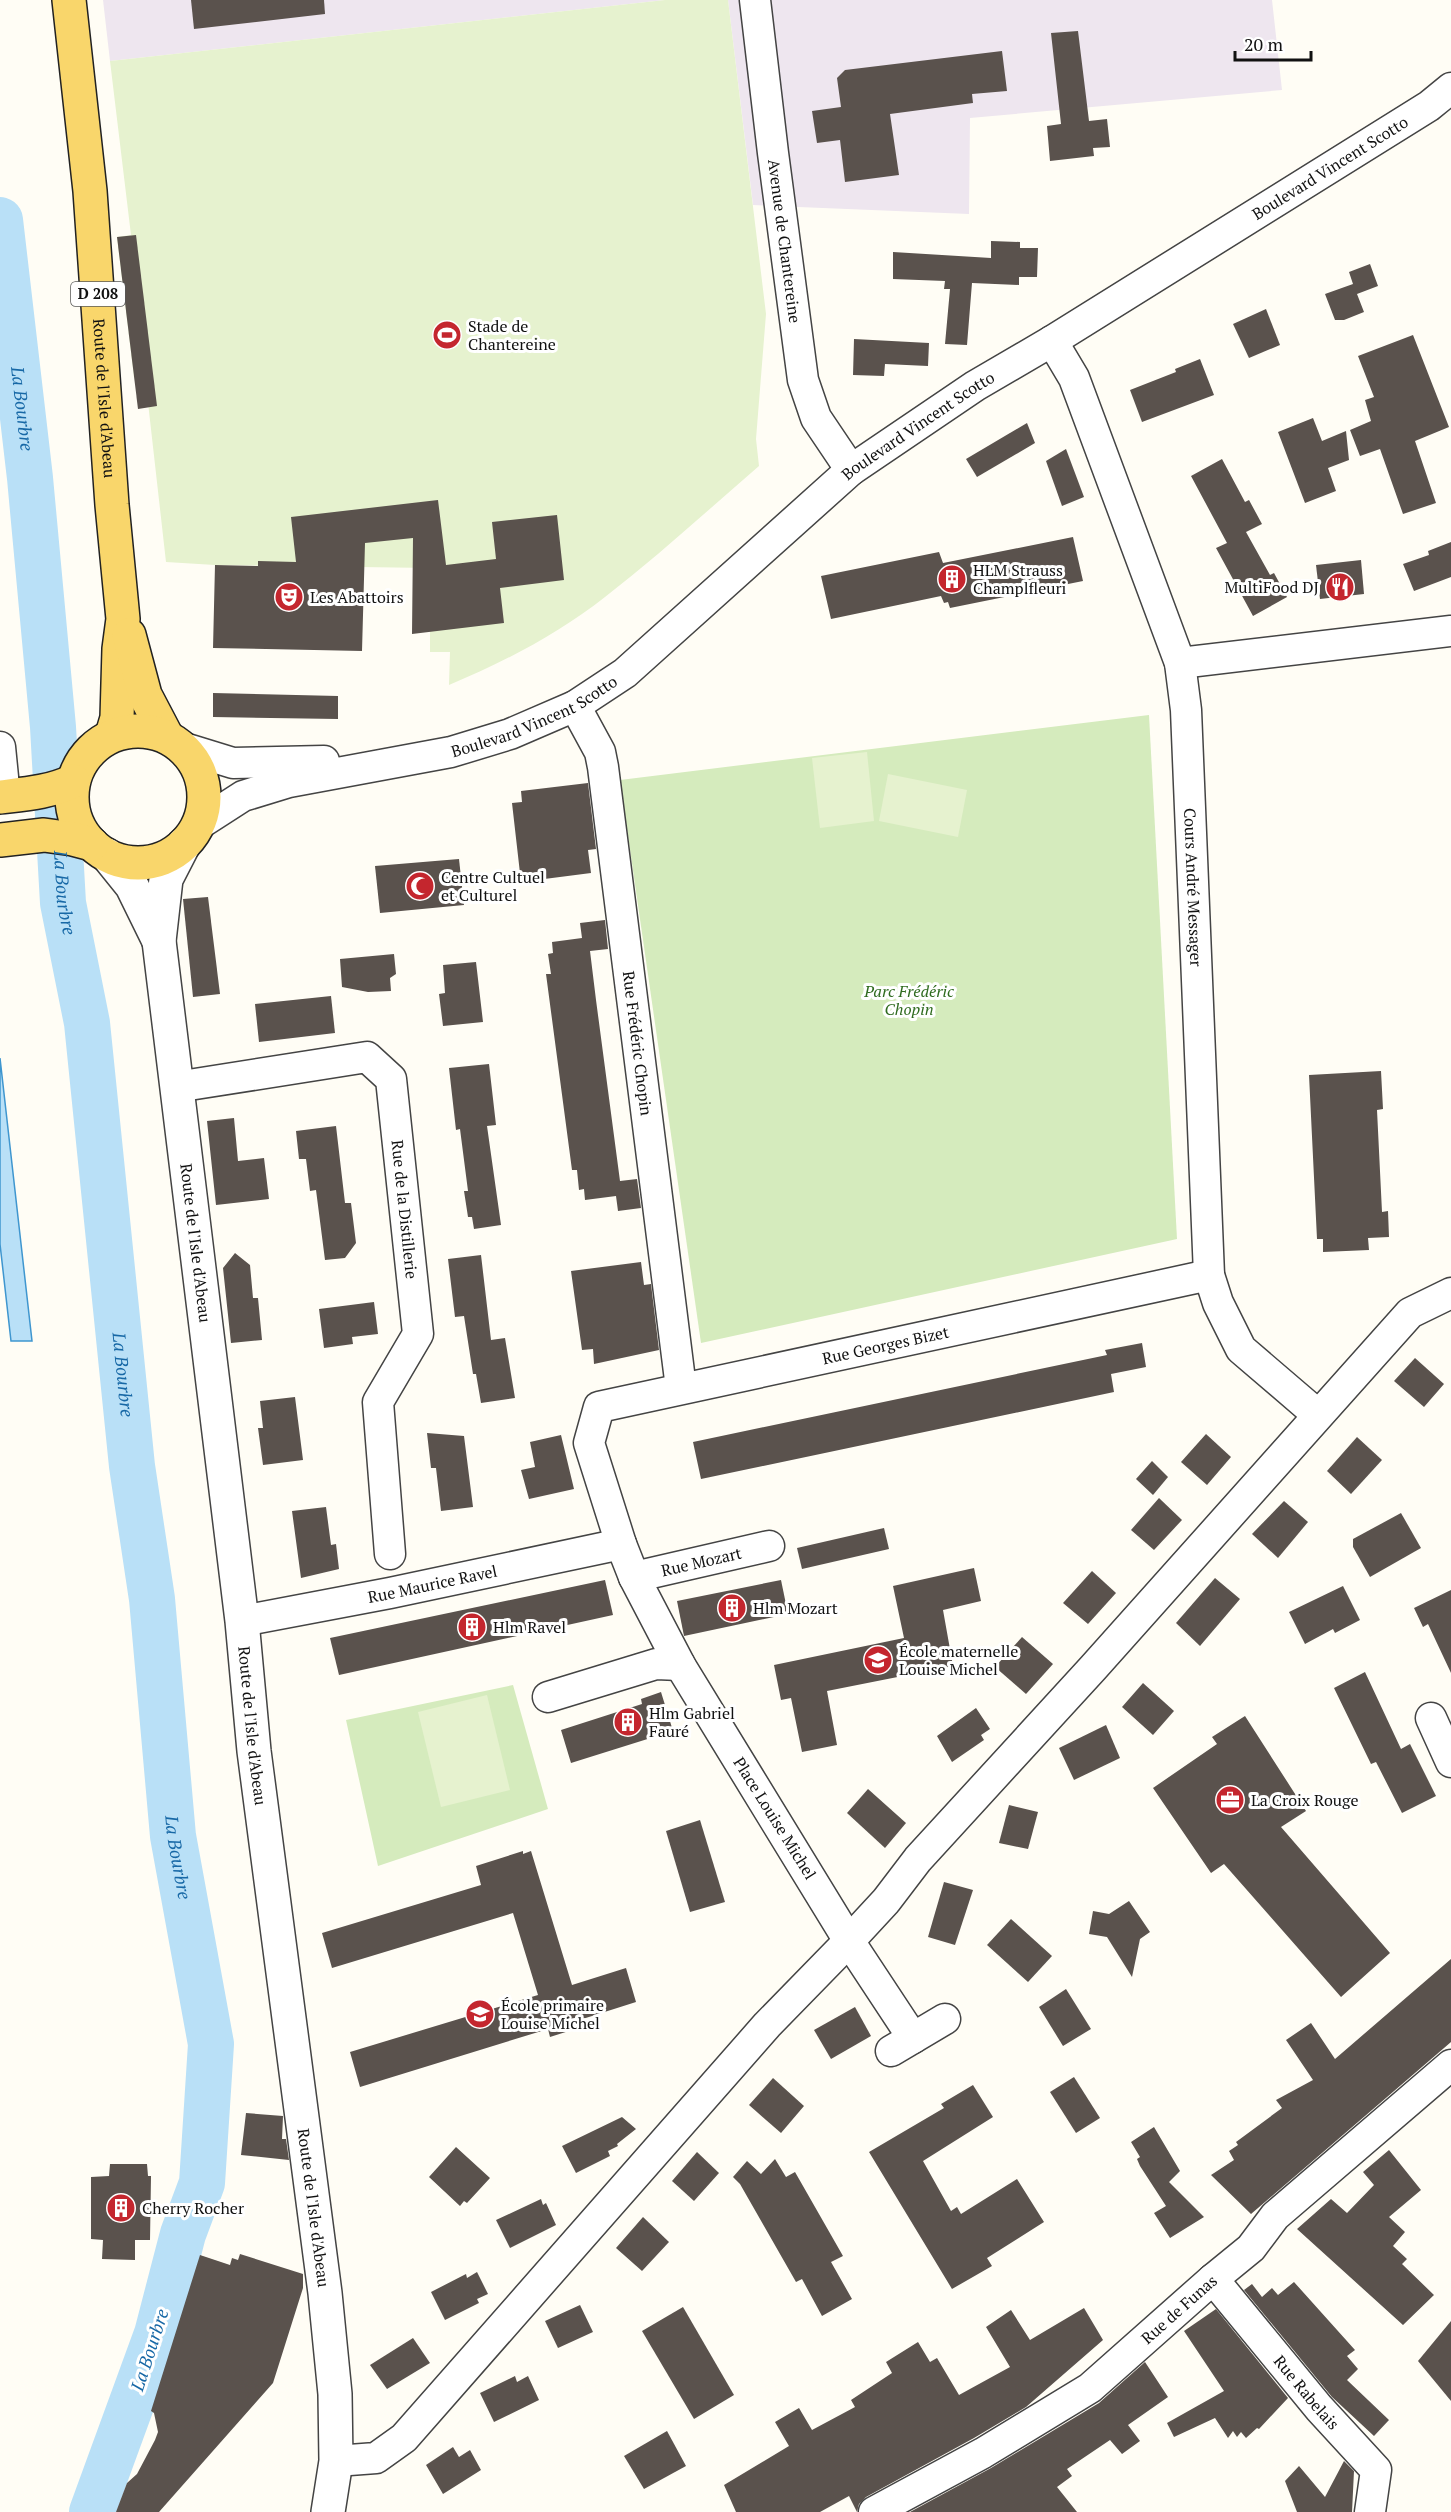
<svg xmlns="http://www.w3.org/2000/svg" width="1451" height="2512" font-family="'PT Serif',serif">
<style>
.industrial{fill:#eee6ef}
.green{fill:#d5ebbd}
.pitch{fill:#e6f2cf}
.water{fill:#b9e0f7;stroke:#3f96cf;stroke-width:1.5}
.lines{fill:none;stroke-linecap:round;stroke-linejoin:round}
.river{stroke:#b9e0f7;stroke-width:46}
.building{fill:#5a524d}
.minor-casing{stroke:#444;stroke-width:33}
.tertiary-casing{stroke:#444;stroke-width:36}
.primary-casing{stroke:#222;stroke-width:36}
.minor{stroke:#fff;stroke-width:30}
.tertiary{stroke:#fff;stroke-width:33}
.primary{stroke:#f9d66b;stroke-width:33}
.labels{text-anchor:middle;stroke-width:6;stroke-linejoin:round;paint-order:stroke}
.shield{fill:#fff;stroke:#585858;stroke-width:1.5}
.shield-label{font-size:15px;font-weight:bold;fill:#111}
.street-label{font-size:16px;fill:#111;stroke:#fff}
.poi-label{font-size:16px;fill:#111;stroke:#fff;text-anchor:start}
.park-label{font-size:16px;font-style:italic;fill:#2f6b1f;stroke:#fff}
.water-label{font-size:18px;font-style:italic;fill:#1768a6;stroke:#fff}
</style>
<rect width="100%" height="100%" fill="#fffdf5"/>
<g class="industrial">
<path d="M103,0H665L110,61Z"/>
<path d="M728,0H1272L1282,90L970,118L969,214L753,205Z"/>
</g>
<g class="green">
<path d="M1149,715L1177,1239L701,1343L620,780Z"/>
<path d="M513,1685L548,1809L378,1866L346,1720Z"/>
</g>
<g class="pitch">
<path d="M665,0H728L766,314L756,439L759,466C708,510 658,556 605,597C558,634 504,662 449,685L450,652H430V568L215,565L166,562L145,376L134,377L117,237L131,235L110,61Z"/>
<path d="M867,752L874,821L820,828L812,758Z"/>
<path d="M888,774L967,790L958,837L879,821Z"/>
<path d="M487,1695L510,1790L441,1807L418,1712Z"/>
</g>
<path class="water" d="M0,1058L32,1341H11L0,1244Z"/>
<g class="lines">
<path class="river" id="s1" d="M0,220L30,478L53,727L63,903L87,1023L132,1466L152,1599L173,1836L211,2044L202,2183L183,2234L157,2334L92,2512"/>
</g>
<g class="building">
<path d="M191,0H324L325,14L194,29Z"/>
<path d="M1078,31L1089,121L1107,119L1110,147L1093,148L1094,156L1050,161L1047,126L1061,124L1051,33Z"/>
<path d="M1002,51L1007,91L972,94L973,103L890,114L899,175L845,182L840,140L817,143L812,111L841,107L837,78L845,70Z"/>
<path d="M136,235L157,406L138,409L117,237Z"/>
<path d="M991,241L1020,242V248H1038L1037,277H1019V285L972,283L967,345L945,344L950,289H944L945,281L893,279V252L991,258Z"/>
<path d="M1370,264L1378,286L1357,294L1364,312L1344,320H1335L1325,294L1353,284L1349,272Z"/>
<path d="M1266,309L1280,345L1249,358L1233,324Z"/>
<path d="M1413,335L1449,427L1415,441L1436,503L1403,514L1380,449L1360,456L1350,430L1371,421L1365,400L1374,397L1358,356Z"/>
<path d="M854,339L929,343L928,366L885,364L884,376L853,375Z"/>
<path d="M1200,359L1214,395L1142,422L1130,390L1176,372L1175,369Z"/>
<path d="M1313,418L1322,441L1346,431L1349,460L1328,468L1336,491L1305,503L1278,432Z"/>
<path d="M1027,423L1035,443L977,477L966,459Z"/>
<path d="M1066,449L1084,497L1062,506L1046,461Z"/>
<path d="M1222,459L1245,502L1249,500L1262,524L1246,532L1270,575L1274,573L1287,597L1253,616L1216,548L1227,543L1191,476Z"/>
<path d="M438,500L446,565L496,559L492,522L557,515L564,580L500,588L504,623L412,634L413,538L365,543L362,651L213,648L215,565L258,566V561L296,562L291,517Z"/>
<path d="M1073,537L1083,581L950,608L948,602L944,603L941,596L831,619L821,576L939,552L943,563Z"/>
<path d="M1451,542V577L1414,591L1403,564L1429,555L1428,551Z"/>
<path d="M1361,560L1364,594L1320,599L1316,565Z"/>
<path d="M213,693L338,696V719L213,717Z"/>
<path d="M588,783L596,849L588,850L591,873L521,882L512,803L522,802L521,791Z"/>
<path d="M459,859L464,905L380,913L375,866Z"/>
<path d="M208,897L220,994L193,997L183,899Z"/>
<path d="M605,920L608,949L590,951L596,1000L620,1181L637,1179L641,1208L618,1211L616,1196L585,1200L584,1189L579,1190L577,1170H572L546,974H551L548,954L553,953L552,942L582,938L580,923Z"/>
<path d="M394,954L396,974L390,978L391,991L368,992L342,987L340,959Z"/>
<path d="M476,962L483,1022L443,1026L439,994L445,993L443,965Z"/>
<path d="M331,996L335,1033L259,1042L255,1004Z"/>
<path d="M489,1064L496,1125L487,1126L501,1225L474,1229L472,1217H468L464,1191H468L460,1129L456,1130L449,1068Z"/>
<path d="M1381,1071L1383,1109L1377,1110L1382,1212L1388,1211L1389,1237L1368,1238L1369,1250L1323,1252V1239H1317L1309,1075Z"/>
<path d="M234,1118L238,1161L264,1158L269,1199L216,1205L207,1121Z"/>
<path d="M336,1126L345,1203H351L356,1243L345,1258L325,1260L316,1190L310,1191L306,1159H299L296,1131Z"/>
<path d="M235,1253L250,1265L253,1298H258L262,1340L231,1343L223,1268Z"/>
<path d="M481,1255L491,1340L505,1338L515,1398L481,1403L476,1374H473L464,1316L455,1317L448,1259Z"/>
<path d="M641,1262L644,1285L651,1284L659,1350L594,1364L593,1349L582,1350L571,1271Z"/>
<path d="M374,1302L378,1334L352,1337L353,1344L324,1348L319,1309Z"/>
<path d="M1142,1343L1146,1367L1111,1374L1114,1392L701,1479L693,1442L1107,1355L1105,1350Z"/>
<path d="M1415,1358L1444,1384L1424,1407L1394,1381Z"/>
<path d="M295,1397L303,1460L263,1465L258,1428H263L260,1401Z"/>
<path d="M427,1433L464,1436L473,1507L441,1511L436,1468H431Z"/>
<path d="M1206,1434L1231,1457L1207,1485L1181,1462Z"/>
<path d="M561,1435L574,1489L529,1499L521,1470L535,1467L530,1442Z"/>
<path d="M1357,1437L1382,1460L1351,1494L1327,1471Z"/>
<path d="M1152,1461L1168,1477L1153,1495L1136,1479Z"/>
<path d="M1159,1498L1182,1520L1154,1550L1131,1530Z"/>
<path d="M1284,1501L1308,1522L1278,1558L1252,1534Z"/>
<path d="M326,1507L331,1545L336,1544L339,1569L301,1578L292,1511Z"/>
<path d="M1401,1513L1421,1548L1370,1577L1353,1547V1539Z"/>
<path d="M884,1528L889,1549L802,1569L797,1548Z"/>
<path d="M974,1568L981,1601L943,1610L953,1666L827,1691L837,1745L802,1752L791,1698L781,1700L774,1665L904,1638L893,1586Z"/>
<path d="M1092,1571L1116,1593L1088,1624L1063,1603Z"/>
<path d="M1215,1578L1240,1599L1200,1646L1176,1623Z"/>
<path d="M605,1580L613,1615L339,1675L330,1638Z"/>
<path d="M781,1580L788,1614L684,1636L677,1601Z"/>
<path d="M1343,1586L1360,1620L1335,1633L1333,1629L1305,1644L1289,1612Z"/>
<path d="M1451,1590V1673L1428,1624L1423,1627L1414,1608Z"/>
<path d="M1022,1637L1053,1664L1026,1694L995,1667Z"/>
<path d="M1365,1672L1401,1749L1410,1744L1436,1796L1402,1813L1376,1762L1371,1764L1334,1688Z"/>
<path d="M1143,1683L1174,1711L1153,1735L1122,1707Z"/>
<path d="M661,1692L673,1731L571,1763L561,1730L642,1704L641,1699Z"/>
<path d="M976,1708L990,1729L981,1735L984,1740L952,1762L937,1736Z"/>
<path d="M1245,1716L1306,1811L1281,1827L1390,1953L1341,1997L1224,1864L1211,1873L1153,1788L1217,1744L1212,1737Z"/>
<path d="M1106,1725L1120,1758L1074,1780L1059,1748Z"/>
<path d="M868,1789L906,1823L885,1848L847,1813Z"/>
<path d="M1009,1805L1038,1812L1028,1849L999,1843Z"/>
<path d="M700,1820L725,1902L690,1912L666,1831Z"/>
<path d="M523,1851V1854L531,1851L572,1985L626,1968L636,2002L570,2023L572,2030L550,2037L548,2029L360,2087L350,2052L538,1995L513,1913L332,1968L322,1933L481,1885L476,1866Z"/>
<path d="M944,1882L973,1890L955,1945L928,1937Z"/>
<path d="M1129,1901L1150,1932L1140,1939L1132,1977L1107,1937L1089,1934L1093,1911L1109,1914Z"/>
<path d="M1011,1919L1052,1956L1028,1982L987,1945Z"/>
<path d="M1451,1959V2042L1251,2214L1211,2175L1234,2160L1229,2151L1238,2145L1236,2142L1282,2108L1276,2100L1313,2080L1286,2040L1311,2023L1335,2059Z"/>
<path d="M1066,1989L1091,2029L1063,2046L1039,2007Z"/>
<path d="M855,2007L871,2036L831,2059L814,2030Z"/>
<path d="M1074,2077L1100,2118L1076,2133L1050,2092Z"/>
<path d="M773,2078L804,2106L781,2133L749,2105Z"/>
<path d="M973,2085L993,2117L923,2161L951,2211L957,2207L961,2214L1017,2179L1044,2222L987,2258L992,2266L952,2289L869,2152L944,2108L941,2104Z"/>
<path d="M246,2113L283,2116L282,2139H286L289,2160L241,2155Z"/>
<path d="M622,2117L636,2129L617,2144L618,2146L608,2151L610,2156L576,2173L562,2146Z"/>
<path d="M1154,2127L1180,2171L1169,2182L1204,2217L1170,2238L1154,2213L1166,2206L1140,2166L1137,2159L1140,2157L1131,2142Z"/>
<path d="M456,2147L490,2178L467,2203L464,2201L460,2206L429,2177Z"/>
<path d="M1389,2150L1421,2190L1389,2217L1405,2232L1393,2246L1407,2259L1402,2264L1434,2295L1403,2325L1297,2229L1331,2199L1347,2213L1374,2185L1363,2172Z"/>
<path d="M697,2152L719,2173L694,2201L672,2181Z"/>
<path d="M775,2159L786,2177L795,2172L843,2256L831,2262L852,2299L822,2316L802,2279L796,2282L740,2184L733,2177L747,2161L761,2174Z"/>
<path d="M110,2164H147L148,2176H151L150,2240H135V2260L102,2259L103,2240L91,2239V2177L109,2176Z"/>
<path d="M541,2199L543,2205L546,2203L556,2225L510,2248L496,2220Z"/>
<path d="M643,2217L669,2242L642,2271L616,2248Z"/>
<path d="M240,2254L303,2274V2288L273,2383L159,2512H116L127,2483L137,2474L155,2440L158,2432L154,2413L151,2411L200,2255L230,2265L232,2258L238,2260Z"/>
<path d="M477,2272L488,2294L477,2299L479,2303L445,2320L431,2292L466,2274L467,2278Z"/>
<path d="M1294,2282L1355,2350L1347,2356L1358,2369L1347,2380L1389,2420L1374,2436L1332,2397L1244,2290L1252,2284L1262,2297L1272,2288L1278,2295Z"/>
<path d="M580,2305L593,2332L558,2348L545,2321Z"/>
<path d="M683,2307L734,2395L694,2419L642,2331Z"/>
<path d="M1084,2308L1103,2340L1026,2407L974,2438L866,2497L859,2504L857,2512L849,2496L820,2512H736L724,2485L789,2446L775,2422L799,2408L812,2430L855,2407L851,2400L892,2373L886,2362L918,2342L930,2362L937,2358L959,2395L1010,2367L986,2327L1011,2310L1030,2340Z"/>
<path d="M1216,2309L1288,2398L1259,2429L1257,2428L1246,2438L1241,2432L1237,2437L1233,2431L1228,2438L1215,2418L1174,2437L1167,2423L1224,2391L1184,2331Z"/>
<path d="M1451,2321V2401L1418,2361Z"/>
<path d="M413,2338L430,2363L387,2389L370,2365Z"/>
<path d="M1145,2362L1168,2397L1128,2425L1140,2441L1122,2454L1110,2440L1067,2469L1072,2476L1057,2487L1077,2512H910L991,2468L1099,2403Z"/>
<path d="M515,2376L517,2382L528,2376L539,2400L494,2422L480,2393Z"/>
<path d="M667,2431L686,2466L644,2489L624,2456Z"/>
<path d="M453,2447L459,2457L470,2450L481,2470L443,2494L426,2465Z"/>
<path d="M1344,2461L1354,2471L1352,2512H1297L1285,2481L1299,2466L1325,2497Z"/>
</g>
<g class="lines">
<g class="minor-casing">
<g id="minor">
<path id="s2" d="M755,0L773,153L803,380L816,418L851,470"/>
<path id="s3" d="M1052,341L1074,378L1180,663L1186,710L1209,1275L1218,1303L1241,1349L1318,1415"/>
<path d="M1180,663L1451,631"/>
<path id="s4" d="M575,706L600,752L603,767L681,1388"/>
<path d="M0,747L5,797"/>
<path d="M181,747L233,763L324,761"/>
<path id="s5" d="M198,825L243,796L289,782L451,752L510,734L575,706L625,673L851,470L975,386L1052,341L1429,106L1451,88"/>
<path id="s6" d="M176,1087L367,1057L391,1079L418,1334L378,1402L390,1554"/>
<path id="s7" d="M634,1577L769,1546"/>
<path id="s8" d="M242,1621L390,1593L621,1544"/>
<path d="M548,1697L656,1664L680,1665"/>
<path d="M1431,1718L1451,1762"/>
<path id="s9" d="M913,2038L849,1941L680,1665L634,1577L621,1544L589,1443L599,1407L1209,1275"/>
<path d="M891,2051L945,2019"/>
<path id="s10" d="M1213,2279L1319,2408L1376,2470L1370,2512"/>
<path d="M336,2461L376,2458L404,2438L767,2025L849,1941L886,1901L918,1859L1093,1668L1410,1313L1451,1293"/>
<path id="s11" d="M874,2512L983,2453L1090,2388L1213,2279L1251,2248L1275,2216L1451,2065"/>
</g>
</g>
<g class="tertiary-casing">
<g id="tertiary">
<path id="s12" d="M184,844L166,879L159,941L242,1621L254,1751L325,2293L335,2394L336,2461L328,2512"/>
<path d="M107,855L132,886L159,941"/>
</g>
</g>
<g class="primary-casing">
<g id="primary">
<path id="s13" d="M69,0L90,191L112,505L123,619L119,649L117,718L112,735"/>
<path d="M129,635L145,695L167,737"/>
<circle cx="138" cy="797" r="66"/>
<path d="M0,797C25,794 51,792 73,781"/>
<path d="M0,840L44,835L73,839L92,844"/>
</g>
</g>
<use href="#minor" class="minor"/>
<use href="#tertiary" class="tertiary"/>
<use href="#primary" class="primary"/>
</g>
<defs>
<g id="stadium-disc" transform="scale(1.5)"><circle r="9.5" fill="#c4262e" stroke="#fff"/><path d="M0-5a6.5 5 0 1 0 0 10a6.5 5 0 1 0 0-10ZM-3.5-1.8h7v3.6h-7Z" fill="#fff"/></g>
<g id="building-disc" transform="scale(1.5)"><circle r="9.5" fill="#c4262e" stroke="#fff"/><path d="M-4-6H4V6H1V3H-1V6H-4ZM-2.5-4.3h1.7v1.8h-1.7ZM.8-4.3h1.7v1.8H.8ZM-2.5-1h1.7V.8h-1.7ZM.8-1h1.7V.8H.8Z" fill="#fff"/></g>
<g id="restaurant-disc" transform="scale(1.5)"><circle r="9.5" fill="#c4262e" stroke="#fff"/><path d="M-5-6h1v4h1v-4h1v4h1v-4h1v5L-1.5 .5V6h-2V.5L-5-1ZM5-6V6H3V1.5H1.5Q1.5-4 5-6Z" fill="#fff"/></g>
<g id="theatre-disc" transform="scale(1.5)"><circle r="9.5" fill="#c4262e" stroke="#fff"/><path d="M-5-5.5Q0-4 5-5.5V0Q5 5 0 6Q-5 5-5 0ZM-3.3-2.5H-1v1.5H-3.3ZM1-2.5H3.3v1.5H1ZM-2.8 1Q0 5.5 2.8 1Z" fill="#fff"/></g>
<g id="mosque-disc" transform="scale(1.5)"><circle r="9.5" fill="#c4262e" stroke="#fff"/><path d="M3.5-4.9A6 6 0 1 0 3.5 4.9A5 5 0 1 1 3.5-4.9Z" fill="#fff"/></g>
<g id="school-disc" transform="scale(1.5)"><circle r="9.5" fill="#c4262e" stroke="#fff"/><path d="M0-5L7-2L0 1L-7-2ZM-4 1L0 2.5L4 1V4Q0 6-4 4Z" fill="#fff"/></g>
<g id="office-disc" transform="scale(1.5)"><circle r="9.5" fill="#c4262e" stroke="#fff"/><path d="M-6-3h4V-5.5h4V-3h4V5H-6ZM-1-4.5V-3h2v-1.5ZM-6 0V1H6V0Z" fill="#fff"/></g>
</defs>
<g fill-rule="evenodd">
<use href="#stadium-disc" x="447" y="335"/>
<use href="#building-disc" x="952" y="579"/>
<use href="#restaurant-disc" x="1340" y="587"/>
<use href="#theatre-disc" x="289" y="597"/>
<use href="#mosque-disc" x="420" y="886"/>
<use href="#building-disc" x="732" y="1608"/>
<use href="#building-disc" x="472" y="1627"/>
<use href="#school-disc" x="878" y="1660"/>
<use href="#building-disc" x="628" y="1722"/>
<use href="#office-disc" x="1230" y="1800"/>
<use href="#school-disc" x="480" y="2014"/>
<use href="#building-disc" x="121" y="2208"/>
</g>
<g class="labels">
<rect class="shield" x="71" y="282" width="54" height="24" rx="4.5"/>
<g class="shield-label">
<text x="98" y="299">D 208</text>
</g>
<g class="street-label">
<text dy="6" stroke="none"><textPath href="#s5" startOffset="1329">Boulevard Vincent Scotto</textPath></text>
<text dy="6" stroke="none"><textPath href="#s2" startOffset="243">Avenue de Chantereine</textPath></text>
<text dy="6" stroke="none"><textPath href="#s13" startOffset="400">Route de l'Isle d'Abeau</textPath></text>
<text dy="6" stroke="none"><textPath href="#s5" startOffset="843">Boulevard Vincent Scotto</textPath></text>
<text dy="6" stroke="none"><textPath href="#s5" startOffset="357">Boulevard Vincent Scotto</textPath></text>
<text dy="6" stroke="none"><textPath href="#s3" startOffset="572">Cours André Messager</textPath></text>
<text dy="6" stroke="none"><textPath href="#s4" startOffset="346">Rue Frédéric Chopin</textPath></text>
<text dy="6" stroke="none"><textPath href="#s6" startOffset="357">Rue de la Distillerie</textPath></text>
<text dy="6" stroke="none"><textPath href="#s12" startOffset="406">Route de l'Isle d'Abeau</textPath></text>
<text dy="6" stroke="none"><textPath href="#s9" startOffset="1011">Rue Georges Bizet</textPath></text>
<text dy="6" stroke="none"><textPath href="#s7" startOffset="69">Rue Mozart</textPath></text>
<text dy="6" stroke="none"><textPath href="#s8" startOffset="194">Rue Maurice Ravel</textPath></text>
<text dy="6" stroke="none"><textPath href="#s12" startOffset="892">Route de l'Isle d'Abeau</textPath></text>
<text transform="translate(775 1818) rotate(58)" y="6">Place Louise Michel</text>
<text dy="6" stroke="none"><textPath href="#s12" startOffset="1378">Route de l'Isle d'Abeau</textPath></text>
<text dy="6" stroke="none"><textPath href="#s11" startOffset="368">Rue de Funas</textPath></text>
<text dy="6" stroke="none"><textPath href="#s10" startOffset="147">Rue Rabelais</textPath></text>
</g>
<g class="poi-label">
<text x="468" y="332">Stade de<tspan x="468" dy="18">Chantereine</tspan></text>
<text x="973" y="576">HLM Strauss<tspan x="973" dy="18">Champlfleuri</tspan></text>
<text x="1319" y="593" text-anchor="end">MultiFood DJ</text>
<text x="310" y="603">Les Abattoirs</text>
<text x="441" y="883">Centre Cultuel<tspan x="441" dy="18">et Culturel</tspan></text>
<text x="753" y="1614">Hlm Mozart</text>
<text x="493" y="1633">Hlm Ravel</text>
<text x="899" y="1657">École maternelle<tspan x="899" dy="18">Louise Michel</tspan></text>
<text x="649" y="1719">Hlm Gabriel<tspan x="649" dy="18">Fauré</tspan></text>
<text x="1251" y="1806">La Croix Rouge</text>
<text x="501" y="2011">École primaire<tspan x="501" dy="18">Louise Michel</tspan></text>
<text x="142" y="2214">Cherry Rocher</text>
</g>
<g class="park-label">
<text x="909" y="997">Parc Frédéric<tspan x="909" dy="18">Chopin</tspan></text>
</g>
<g class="water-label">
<text dy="6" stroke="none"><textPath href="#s1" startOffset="190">La Bourbre</textPath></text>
<text dy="6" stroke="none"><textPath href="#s1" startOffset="676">La Bourbre</textPath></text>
<text dy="6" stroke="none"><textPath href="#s1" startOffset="1162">La Bourbre</textPath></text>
<text dy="6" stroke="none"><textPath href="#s1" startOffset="1648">La Bourbre</textPath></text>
<text transform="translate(150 2350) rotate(-72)" y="6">La Bourbre</text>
</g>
</g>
<path d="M1235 51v9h76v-9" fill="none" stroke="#111111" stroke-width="3"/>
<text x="1244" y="51" font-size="18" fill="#111111" stroke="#ffffff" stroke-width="4.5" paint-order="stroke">20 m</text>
</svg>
